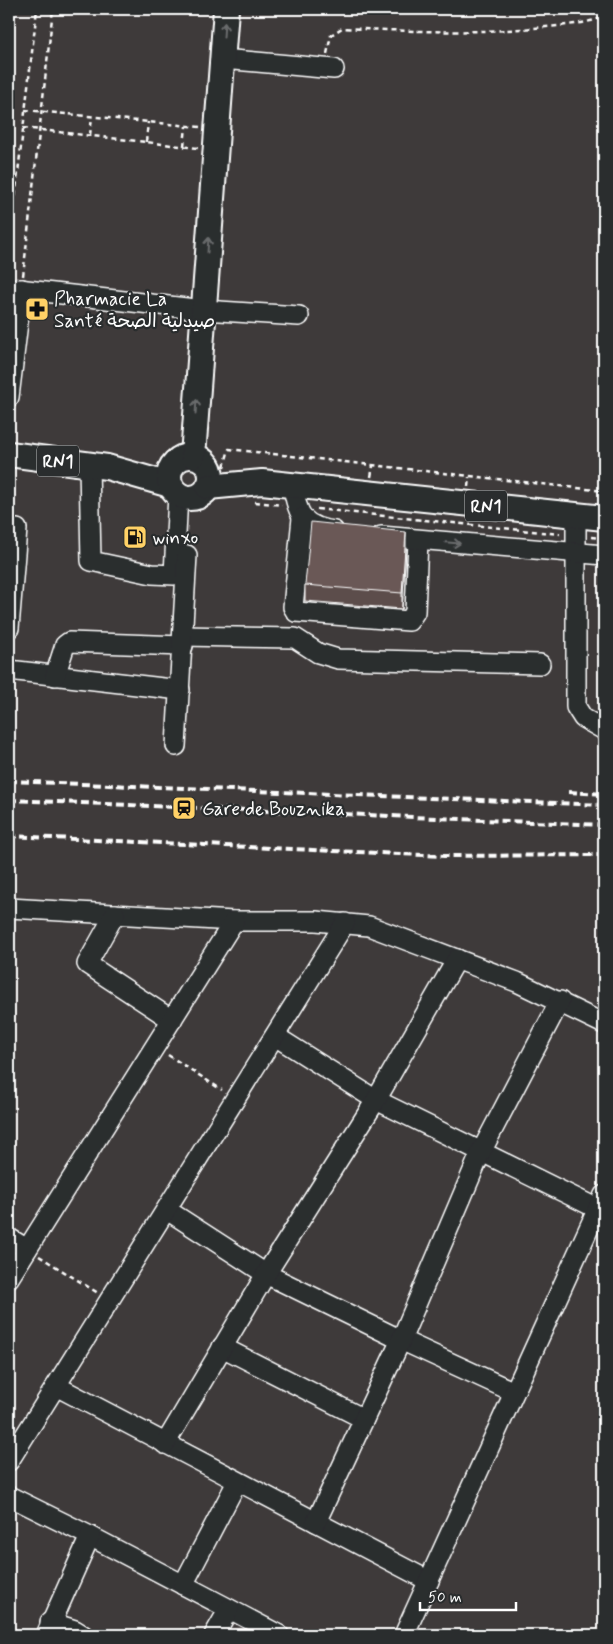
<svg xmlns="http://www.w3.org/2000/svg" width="613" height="1644" font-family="Mynerve,'Playpen Sans Arabic',sans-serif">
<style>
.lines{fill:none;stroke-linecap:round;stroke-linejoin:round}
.minor-casing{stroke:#fff;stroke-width:22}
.major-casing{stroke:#fff;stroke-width:28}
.path{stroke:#fff;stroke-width:2.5;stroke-dasharray:5 4;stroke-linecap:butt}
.minor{stroke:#2a2d2e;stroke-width:19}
.major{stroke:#2a2d2e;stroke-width:24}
.rail{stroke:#fff;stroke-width:4;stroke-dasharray:8 4;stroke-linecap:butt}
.wall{fill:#5c4d4b;stroke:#fff}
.shaded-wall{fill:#4b3e3d;stroke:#fff}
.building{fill:#6b5957;stroke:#fff}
.oneway{stroke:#6a6c6d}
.labels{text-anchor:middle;stroke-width:4.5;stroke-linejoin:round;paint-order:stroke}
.shield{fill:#2a2d2e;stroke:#bfc0c0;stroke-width:1}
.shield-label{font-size:18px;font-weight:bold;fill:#fff}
.poi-label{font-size:19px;fill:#fff;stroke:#2a2d2e;text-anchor:start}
</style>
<rect width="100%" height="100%" fill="#3e3a3a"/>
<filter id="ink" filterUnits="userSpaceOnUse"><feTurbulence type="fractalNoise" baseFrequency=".02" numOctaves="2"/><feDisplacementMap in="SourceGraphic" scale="10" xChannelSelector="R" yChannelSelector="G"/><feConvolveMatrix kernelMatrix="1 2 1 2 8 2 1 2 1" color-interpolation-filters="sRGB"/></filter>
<g filter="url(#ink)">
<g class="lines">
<g class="minor-casing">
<g id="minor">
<path d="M222,59L334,69"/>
<path d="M9,288L204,310L299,316"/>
<path d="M9,397L22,289"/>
<path d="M89,465L91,561L152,574L174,575L178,494"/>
<path d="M293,486C297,515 303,527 334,531"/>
<path d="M576,515V707L583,718L604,730"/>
<path d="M302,518L293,607L296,612L409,621L415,612L418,540"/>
<path d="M381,536L604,555"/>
<path d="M9,628L17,529"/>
<path d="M183,636L295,638L318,653L338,659L540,664"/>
<path d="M9,670L180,690"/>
<path d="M55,676L65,645L69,642L183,646"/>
<path d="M176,746L187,555"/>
<path d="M9,908L234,921H316L369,926L517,982L604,1024"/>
<path d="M115,914L87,964L172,1020"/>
<path d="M275,1036L376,1100L598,1209"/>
<path d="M167,1210L266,1274L401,1340L514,1392"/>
<path d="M9,1238L27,1249"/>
<path d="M9,1278L234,921"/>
<path d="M222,1347L364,1419"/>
<path d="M56,1386L429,1581"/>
<path d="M165,1444L266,1274L376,1100L457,959"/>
<path d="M9,1461L345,923"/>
<path d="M9,1496L90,1536L279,1635"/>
<path d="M316,1522L401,1340L481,1152L560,1001"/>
<path d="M183,1585L237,1482"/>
<path d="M50,1622L75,1630L83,1635"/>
<path d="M46,1635L90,1536"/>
<path d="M214,1635L229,1609"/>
<path d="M404,1635L604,1195"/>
</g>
</g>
<g class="major-casing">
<g id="major">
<path d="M9,454L107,467L170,485"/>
<circle cx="190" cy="477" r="21"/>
<path d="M193,456L226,9"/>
<path d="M208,487L262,482L604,518"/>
</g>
</g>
<g class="path">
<path d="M327,54L331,35L342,28C406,31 469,34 533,28C557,26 582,25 604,17"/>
<path d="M25,110L200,127"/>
<path d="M23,128L198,148"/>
<path d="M90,135L92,117"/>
<path d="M146,142L148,122"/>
<path d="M184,146L186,126"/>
<path d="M9,250L37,9"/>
<path d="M23,276L53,9"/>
<path d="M224,467L229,449L604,491"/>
<path d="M371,477L373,466"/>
<path d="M468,487L469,477"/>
<path d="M255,502L282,505"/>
<path d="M317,509L560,534"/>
<path d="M591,537L603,538"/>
<path d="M168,1055L222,1090"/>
<path d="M39,1256L98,1293"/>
</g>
<use href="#minor" class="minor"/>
<use href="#major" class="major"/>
<g class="rail">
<path d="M9,781L604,805"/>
<path d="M569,792L604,794"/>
<path d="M9,800L604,825"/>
<path d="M9,836L444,856L604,855"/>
</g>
</g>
<path class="wall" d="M406,549L402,609L305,601V585Z"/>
<path class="shaded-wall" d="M406,532V549L402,609V593Z"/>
<path class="building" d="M311,522L406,532L402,593L305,585Z"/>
<defs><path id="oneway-shaft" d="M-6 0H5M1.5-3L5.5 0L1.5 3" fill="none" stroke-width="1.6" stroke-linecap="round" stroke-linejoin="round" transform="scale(1.25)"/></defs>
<g class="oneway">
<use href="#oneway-shaft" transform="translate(224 30) rotate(-86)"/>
<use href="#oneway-shaft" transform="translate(208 245) rotate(-86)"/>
<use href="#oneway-shaft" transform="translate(196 407) rotate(-86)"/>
<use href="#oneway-shaft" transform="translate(453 543) rotate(5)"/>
</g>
</g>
<defs>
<g id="pharmacy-square" transform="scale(1.25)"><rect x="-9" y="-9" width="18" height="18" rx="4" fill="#ffd166" stroke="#2a2d2e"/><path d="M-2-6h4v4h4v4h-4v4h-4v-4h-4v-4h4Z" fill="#111"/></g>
<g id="fuel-square" transform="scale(1.25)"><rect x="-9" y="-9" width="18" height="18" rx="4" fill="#ffd166" stroke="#2a2d2e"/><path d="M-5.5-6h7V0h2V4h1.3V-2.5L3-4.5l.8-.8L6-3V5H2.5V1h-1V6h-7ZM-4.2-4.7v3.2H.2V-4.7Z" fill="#111"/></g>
<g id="station-square" transform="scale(1.25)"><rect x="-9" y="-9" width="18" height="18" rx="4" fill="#ffd166" stroke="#2a2d2e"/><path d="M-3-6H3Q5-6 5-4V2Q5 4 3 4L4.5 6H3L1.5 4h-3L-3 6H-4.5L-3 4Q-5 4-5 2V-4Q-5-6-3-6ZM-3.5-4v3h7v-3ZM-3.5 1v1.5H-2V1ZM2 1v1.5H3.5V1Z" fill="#111"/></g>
</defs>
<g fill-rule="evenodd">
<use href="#pharmacy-square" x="37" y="309"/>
<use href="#fuel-square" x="135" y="537"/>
<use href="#station-square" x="184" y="808"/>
</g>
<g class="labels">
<g class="shield">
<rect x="37" y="445.5" width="42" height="31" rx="4"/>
<rect x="465" y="490.5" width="42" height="31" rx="4"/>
</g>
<g class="shield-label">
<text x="58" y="467">RN1</text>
<text x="486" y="512">RN1</text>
</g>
<g class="poi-label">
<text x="54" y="305">Pharmacie La<tspan x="54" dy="22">Santé صيدلية الصحة</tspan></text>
<text x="152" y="544">winxo</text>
<text x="202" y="815">Gare de Bouznika</text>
</g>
</g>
<rect width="613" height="1644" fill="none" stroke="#2a2d2e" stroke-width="30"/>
<rect x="15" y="15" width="583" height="1614" fill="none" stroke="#fff" stroke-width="2" filter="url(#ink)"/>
<path d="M420 1602v8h96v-8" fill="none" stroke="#ffffff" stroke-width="2.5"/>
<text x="428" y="1602" font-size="15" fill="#ffffff" stroke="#2a2d2e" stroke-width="4" paint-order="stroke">50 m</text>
</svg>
